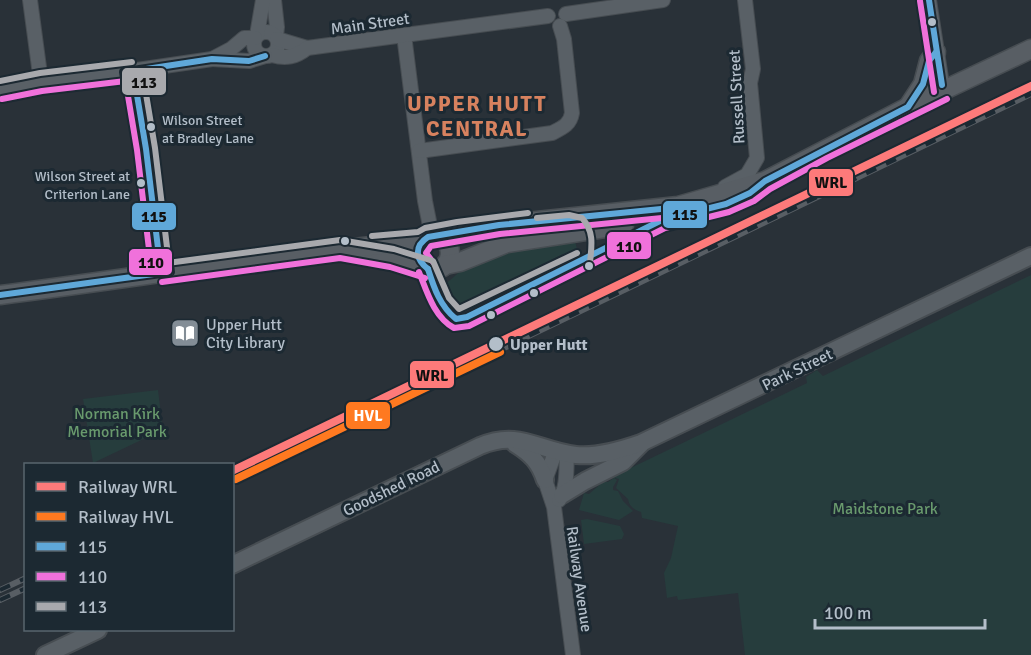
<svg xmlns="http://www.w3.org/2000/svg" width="1031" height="655" font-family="Signika,sans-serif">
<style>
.green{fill:#263d3d}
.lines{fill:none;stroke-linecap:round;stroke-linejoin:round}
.minor-casing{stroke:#474d52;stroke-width:16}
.tertiary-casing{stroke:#474d52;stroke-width:20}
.secondary-casing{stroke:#474d52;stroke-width:21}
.minor{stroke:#596066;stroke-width:14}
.tertiary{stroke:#596066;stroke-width:16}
.secondary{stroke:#585e64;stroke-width:18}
.rail-casing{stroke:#585e64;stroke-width:6}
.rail{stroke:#1c2932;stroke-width:4;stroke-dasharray:11;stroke-linecap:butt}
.bus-1-casing{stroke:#1c2932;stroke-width:10}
.bus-2-casing{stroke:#1c2932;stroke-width:10}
.bus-3-casing{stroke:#1c2932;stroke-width:10}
.bus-1{stroke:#5fa8d9;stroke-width:6}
.bus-2{stroke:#f071db;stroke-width:6}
.bus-3{stroke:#a8a9ad;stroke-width:6}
.rail-1-casing{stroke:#1c2932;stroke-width:12}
.rail-2-casing{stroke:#1c2932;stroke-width:12}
.rail-1{stroke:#fd7a7a;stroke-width:8}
.rail-2{stroke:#ff7920;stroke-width:8}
.bus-dot{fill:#b3bec9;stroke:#1c2932;stroke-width:2}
.labels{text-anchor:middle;stroke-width:6;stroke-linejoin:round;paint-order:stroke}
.bus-label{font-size:14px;fill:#b3bec9;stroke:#1c2932;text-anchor:start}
.street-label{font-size:16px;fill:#b3bec9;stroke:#1c2932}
.poi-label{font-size:16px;fill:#b3bec9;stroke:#1c2932;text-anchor:start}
.stop-label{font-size:16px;font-weight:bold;fill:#b3bec9;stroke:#1c2932;text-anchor:start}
.park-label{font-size:16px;fill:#699a6d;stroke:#1c2932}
.district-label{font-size:22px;font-weight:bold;letter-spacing:1.5px;fill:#d7825f;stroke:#1c2932}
.line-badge{stroke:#1c2932;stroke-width:2}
.badge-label{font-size:16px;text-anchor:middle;font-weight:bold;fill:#fff}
.pale-badge-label{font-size:16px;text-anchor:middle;font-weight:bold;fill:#111}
</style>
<rect width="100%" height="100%" fill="#293138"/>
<g class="green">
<path d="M575,241L577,249L572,259L563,254L533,269L540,275L535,277L533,275L516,283L517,286L513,288L512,285L494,294L495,297L464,311L453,308L442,287L464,268L501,251Z"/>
<path d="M1031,275V655H745L738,593L678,600L677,596L667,598L664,573L671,558L678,526L642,518L641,512C634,510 629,506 628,499L616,488L619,479L612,477L807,383L806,377L817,370L823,376Z"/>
<path d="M158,390L162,423L156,433L93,463L83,399Z"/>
<path d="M614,478L617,480L613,487V490L618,491L623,501L633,511L619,520L579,510L584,493L589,494L603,482H608Z"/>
<path d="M587,519L620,526L624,534L622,539L584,544L581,520Z"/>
</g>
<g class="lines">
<g class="minor-casing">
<g id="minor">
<path d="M30,0L41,82"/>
<path d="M274,0L277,27L276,36"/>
<path d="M929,0L943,91"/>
<path d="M566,14L663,0"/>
<circle cx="266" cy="44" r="12"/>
<path d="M257,35L263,0"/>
<path d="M404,35L425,201L432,236"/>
<path d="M277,39L307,48"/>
<path d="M272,55C286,59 296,57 307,48L548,16"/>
<path d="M212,59L249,61L265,56"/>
<path d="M133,71L146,149L161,273"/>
<path d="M0,90L212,59L231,49L244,38H255"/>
<path d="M419,151L552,133C562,128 570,125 572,113L564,39L560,26"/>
<path d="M725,187L747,175L757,158L750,83L753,69L745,0"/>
<path d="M556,450L545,480L554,507L573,655"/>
<path d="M559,500C568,488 566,468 567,453"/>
</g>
</g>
<g class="tertiary-casing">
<g id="tertiary">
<path d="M515,444C531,454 539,462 545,480"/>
<path d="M562,495L585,481L623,462L641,444"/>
<path d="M232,565L480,446C519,429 539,451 576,455C598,457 621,450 641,443L1031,256"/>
<path d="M45,655L98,630"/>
</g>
</g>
<g class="secondary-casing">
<g id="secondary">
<path d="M908,107L923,84L929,61L936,52"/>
<path d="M436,236L459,231L499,225L678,206L765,181L908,107L1031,49"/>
<circle cx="433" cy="253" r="17"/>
<path d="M363,252L425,268"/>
<path d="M445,265L460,262L507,243L624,225"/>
<path d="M0,295C140,277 280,254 421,241"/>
</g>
</g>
<use href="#minor" class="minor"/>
<use href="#tertiary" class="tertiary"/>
<use href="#secondary" class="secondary"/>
<g class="rail-casing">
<g id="rail">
<path d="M232,479L1031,94"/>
<path d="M0,590L26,578"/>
<path d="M0,600L26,588"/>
</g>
</g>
<use href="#rail" class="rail"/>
<g class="bus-1-casing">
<g id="bus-1">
<path d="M929,0L942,85"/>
<path d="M133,71L146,149L161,273"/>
<path d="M133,71L212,59L249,61L265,56"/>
<path d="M428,269C434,288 440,306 456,319L467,317L662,220L726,204L750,193L765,181L908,107L923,84L929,61L936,52"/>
<path d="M428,269C415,259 414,246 428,237L499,225L661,209"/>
<path d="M0,295L161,273"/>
</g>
</g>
<g class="bus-2-casing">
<g id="bus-2">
<path d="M920,1L934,92"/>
<path d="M124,72L137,150L152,274"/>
<path d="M2,99L42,91L134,80"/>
<path d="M433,262L426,253L431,246L500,234L662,218"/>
<path d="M419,272C427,292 434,317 454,328L469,326L665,228L729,212L754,201L770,189L827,158L947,99"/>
<path d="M162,282L340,258L390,267L425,278"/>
</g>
</g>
<g class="bus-3-casing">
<g id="bus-3">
<path d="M142,70L155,148L170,272"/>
<path d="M0,81L40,73L132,62"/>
<path d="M537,218L569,215L582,218C594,231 592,245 590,262"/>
<path d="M372,236L418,232L425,228L457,222L528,213"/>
<path d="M160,264L340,240L394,249L433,261L449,298L459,309L577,253"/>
</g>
</g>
<use href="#bus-1" class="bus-1"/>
<use href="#bus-2" class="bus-2"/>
<use href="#bus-3" class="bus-3"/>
<g class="rail-1-casing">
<path id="rail-1" d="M232,471L1031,86"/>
</g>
<g class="rail-2-casing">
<path id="rail-2" d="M236,479L500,352"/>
</g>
<use href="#rail-1" class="rail-1"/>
<use href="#rail-2" class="rail-2"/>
</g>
<defs>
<g id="library-square" transform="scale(1.5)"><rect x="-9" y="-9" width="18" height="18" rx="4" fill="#838d96" stroke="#1c2932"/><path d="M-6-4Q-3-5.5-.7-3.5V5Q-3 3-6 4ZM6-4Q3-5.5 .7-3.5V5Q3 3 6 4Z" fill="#fff"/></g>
</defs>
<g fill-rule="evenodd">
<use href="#library-square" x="185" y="333"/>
</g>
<g class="bus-dot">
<circle cx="932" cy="22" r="5"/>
<circle cx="151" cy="127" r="5"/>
<circle cx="141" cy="183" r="5"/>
<circle cx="345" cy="241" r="5"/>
<circle cx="589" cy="266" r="5"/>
<circle cx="534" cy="293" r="5"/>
<circle cx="491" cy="315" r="5"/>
<circle cx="496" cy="344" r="8"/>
</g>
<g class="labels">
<g class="bus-label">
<text x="162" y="125">Wilson Street<tspan x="162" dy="18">at Bradley Lane</tspan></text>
<text x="130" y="181" text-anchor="end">Wilson Street at<tspan x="130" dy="18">Criterion Lane</tspan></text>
</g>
<g class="street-label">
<text transform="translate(370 23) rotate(-8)" y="6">Main Street</text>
<text transform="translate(736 97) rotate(-93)" y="6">Russell Street</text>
<text transform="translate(797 369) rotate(-26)" y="6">Park Street</text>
<text transform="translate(391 488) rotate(-26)" y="6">Goodshed Road</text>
<text transform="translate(580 579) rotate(82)" y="6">Railway Avenue</text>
</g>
<g class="poi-label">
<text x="206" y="330">Upper Hutt<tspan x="206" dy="18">City Library</tspan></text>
</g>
<g class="stop-label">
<text x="510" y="350">Upper Hutt</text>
</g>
<g class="park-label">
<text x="117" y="419">Norman Kirk<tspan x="117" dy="18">Memorial Park</tspan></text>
<text x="885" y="514">Maidstone Park</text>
</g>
<g class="district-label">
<text x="477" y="111">UPPER HUTT<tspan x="477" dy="25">CENTRAL</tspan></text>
</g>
</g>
<g class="line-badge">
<rect x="121" y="67" width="46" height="29" rx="6" fill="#a8a9ad"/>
<rect x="808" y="168" width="46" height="29" rx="6" fill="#fd7a7a"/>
<rect x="662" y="200" width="46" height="29" rx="6" fill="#5fa8d9"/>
<rect x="131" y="202" width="46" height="29" rx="6" fill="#5fa8d9"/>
<rect x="606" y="231" width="46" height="29" rx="6" fill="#f071db"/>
<rect x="128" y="248" width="45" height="28" rx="6" fill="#f071db"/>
<rect x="409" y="360" width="46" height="29" rx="6" fill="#fd7a7a"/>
<rect x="345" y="401" width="46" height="29" rx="6" fill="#ff7920"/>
</g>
<g class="badge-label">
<text x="368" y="421">HVL</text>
</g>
<g class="pale-badge-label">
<text x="144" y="88">113</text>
<text x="831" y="188">WRL</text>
<text x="685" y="220">115</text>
<text x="154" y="222">115</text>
<text x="629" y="252">110</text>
<text x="151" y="268">110</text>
<text x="432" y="381">WRL</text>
</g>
<rect x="24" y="463" width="210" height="168" fill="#1c2932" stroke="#58656e" stroke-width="1.5"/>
<rect x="36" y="482" width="30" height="9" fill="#fd7a7a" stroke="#58656e" stroke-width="1.5"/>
<text x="78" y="493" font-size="18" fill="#b3bec9">Railway WRL</text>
<rect x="36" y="512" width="30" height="9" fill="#ff7920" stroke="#58656e" stroke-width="1.5"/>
<text x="78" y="523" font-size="18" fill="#b3bec9">Railway HVL</text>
<rect x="36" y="542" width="30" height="9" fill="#5fa8d9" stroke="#58656e" stroke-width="1.5"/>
<text x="78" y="553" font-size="18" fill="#b3bec9">115</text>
<rect x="36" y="572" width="30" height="9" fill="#f071db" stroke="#58656e" stroke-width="1.5"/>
<text x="78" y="583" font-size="18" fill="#b3bec9">110</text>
<rect x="36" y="602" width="30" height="9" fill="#a8a9ad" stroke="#58656e" stroke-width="1.5"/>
<text x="78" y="613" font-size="18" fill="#b3bec9">113</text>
<path d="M815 619v9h170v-9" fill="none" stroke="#b3bec9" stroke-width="3"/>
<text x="824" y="619" font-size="18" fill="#b3bec9" stroke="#1c2932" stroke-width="4.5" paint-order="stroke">100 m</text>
</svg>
